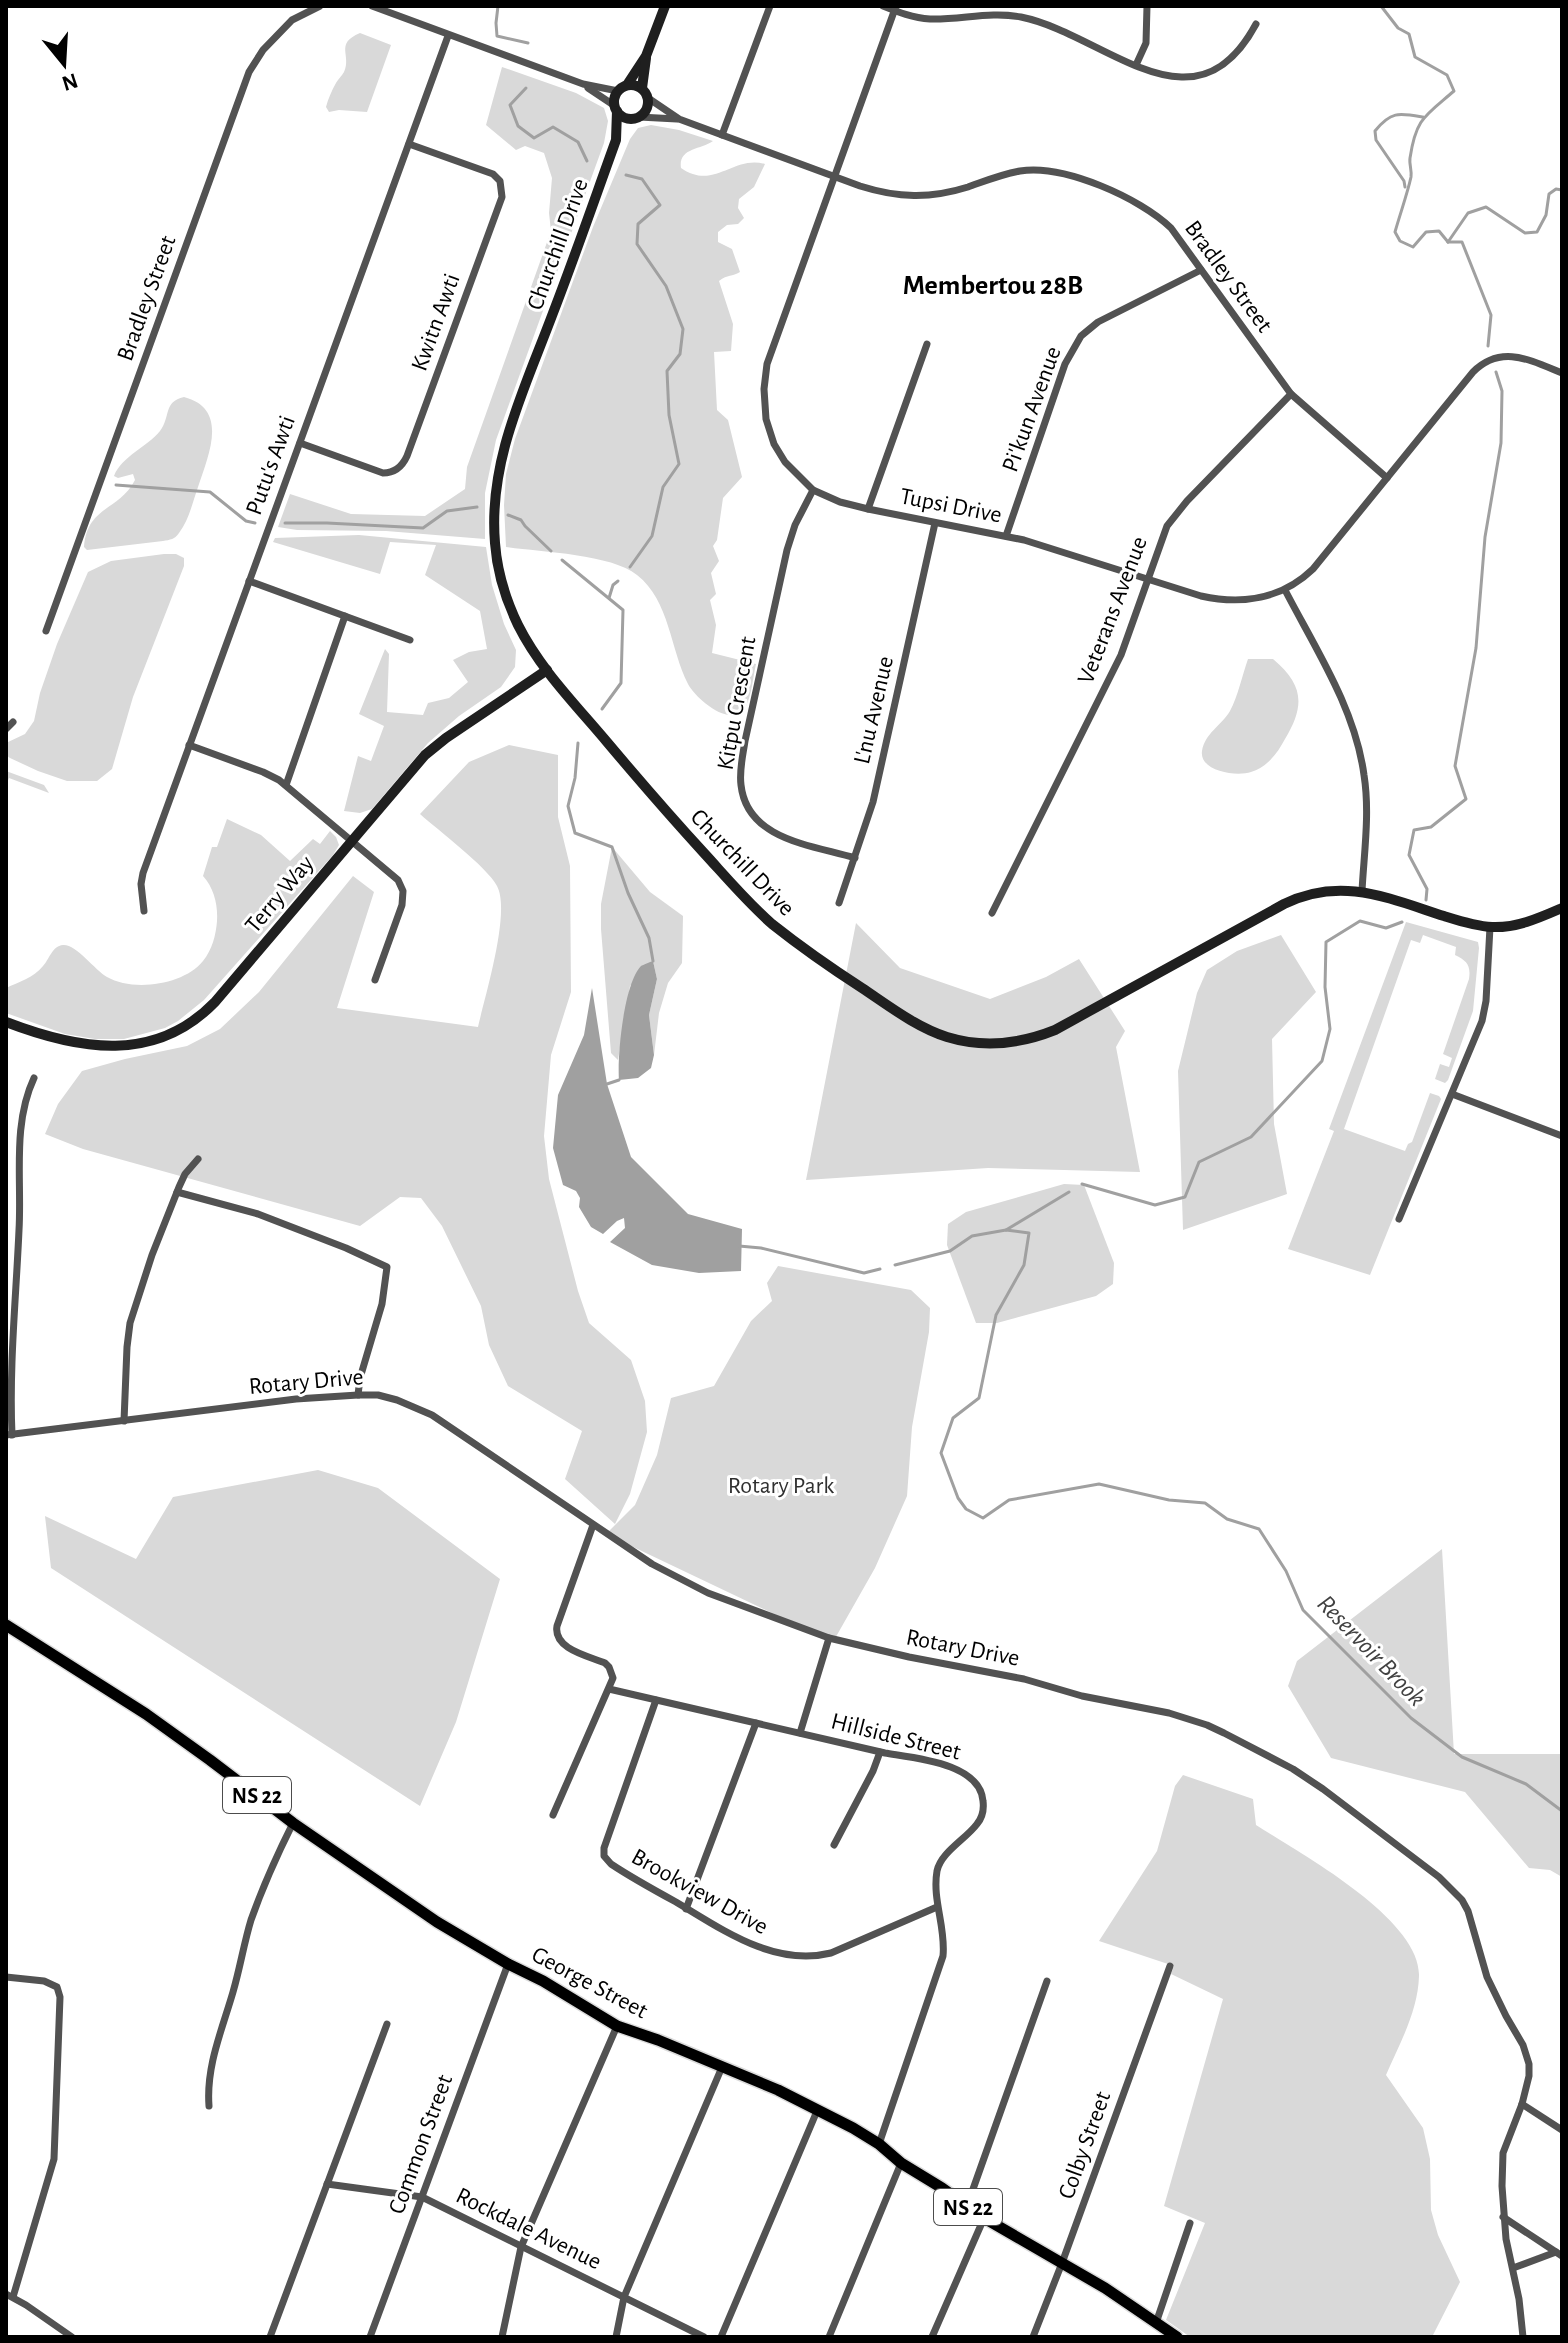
<svg xmlns="http://www.w3.org/2000/svg" width="1568" height="2343" font-family="'Alegreya Sans',sans-serif">
<style>
.green{fill:#d9d9d9}
.water{fill:#a0a0a0}
.lines{fill:none;stroke-linecap:round;stroke-linejoin:round}
.stream{stroke:#a0a0a0;stroke-width:3}
.primary-casing{stroke:#dbdbdb;stroke-width:14}
.street{stroke:#525252;stroke-width:7}
.secondary{stroke:#1f1f1f;stroke-width:10}
.primary{stroke:#000;stroke-width:11}
.labels{text-anchor:middle;stroke-width:6;stroke-linejoin:round;paint-order:stroke}
.shield{fill:#fff;stroke:#4c4c4c;stroke-width:2}
.shield-label{font-size:22px;font-weight:bold;fill:#000}
.street-label{font-size:24px;fill:#000;stroke:#fff}
.park-label{font-size:24px;fill:#303030;stroke:#fff}
.water-label{font-size:26px;font-style:italic;fill:#414141;stroke:#fff}
.quarter-label{font-size:28px;font-weight:bold;fill:#000;stroke:#fff}
</style>
<rect width="100%" height="100%" fill="#fff"/>
<g class="green">
<path d="M360,33L391,45L367,112L339,110L329,112L326,107C328,99 332,90 336,83C338,79 342,76 344,72C352,55 334,44 360,33Z"/>
<path d="M502,67L576,93L604,108L608,121L604,143L496,440L485,493V539L386,531L297,530L278,527L290,494L351,514L425,516L465,489L467,467L551,231L549,213L552,178L544,153L525,146L516,150L486,125Z"/>
<path d="M651,125L679,130L713,141C700,150 678,148 681,168C714,191 733,155 765,164L754,187L739,199L738,208L744,218L738,224L727,225L718,232V242L732,249L740,272C732,277 728,274 719,281L733,324L731,351L714,352L717,410L728,420L742,477L723,498L717,540L713,546L719,561L711,573L716,594L710,600L716,625L712,653L756,664C753,677 752,694 746,706C733,731 696,699 688,684C670,649 670,601 637,575C611,554 540,552 506,547L504,505L506,474L515,439L593,227L630,139L638,128Z"/>
<path d="M184,397C230,409 208,456 198,487C193,501 189,520 179,533C175,539 170,540 163,541L87,550L84,547C87,506 119,511 135,480L133,474L118,478L114,476C122,456 147,447 160,431C171,416 163,402 184,397Z"/>
<path d="M359,535L486,547L492,585L504,624L516,650L515,667L501,687L459,716L428,743L372,809L360,813L344,811L358,756L371,761L384,726L359,714L385,649L389,654L387,712L423,715L428,703L449,698L468,682L453,660L469,652L487,649L480,611L425,575L436,545L390,542L380,574L273,542L275,538Z"/>
<path d="M164,554H176L184,558V566L133,697L112,769L97,781H67L38,771L10,758L6,755V743L25,734L34,721L40,693L57,644L88,572L111,561Z"/>
<path d="M1248,659H1273C1304,685 1305,706 1285,739C1277,754 1267,767 1251,772C1236,777 1199,771 1202,751C1205,733 1221,726 1230,711C1238,696 1242,676 1248,659Z"/>
<path d="M509,745L558,755V817L570,866L571,992L551,1055L544,1136L549,1179L578,1291L589,1323L631,1360L645,1401L647,1432L630,1494L615,1524L565,1479L582,1431L508,1386L489,1345L481,1306L442,1226L421,1198L400,1197L360,1226L83,1149L45,1134L58,1104L82,1071L125,1059L187,1046L220,1029L259,992L353,876L374,892L337,1008L478,1027C485,996 511,912 497,886C486,866 439,831 420,814L469,762Z"/>
<path d="M6,771L44,785L49,793L9,778L6,785Z"/>
<path d="M227,819L261,835L290,861L313,839L320,844L330,831L336,837L339,845L333,855L204,1000L178,1021L165,1028L124,1039H95L65,1034L6,1013V988C19,982 33,978 43,966C49,960 52,946 63,945C76,944 95,970 107,977C133,992 184,985 203,961C212,950 216,935 217,921C218,905 214,888 203,876L212,847H217Z"/>
<path d="M612,847L650,892L683,916L682,963L668,983L659,1013L654,1055L649,1015L657,979L653,961L630,986L618,1060L611,1053L601,929V904Z"/>
<path d="M1406,922L1478,942L1479,948L1473,1011L1448,1080L1445,1083L1435,1079L1440,1064L1449,1067L1452,1058L1443,1054L1469,979C1471,965 1467,961 1455,955L1456,947L1423,935L1420,943L1411,940L1344,1129L1405,1151L1408,1144L1412,1142L1430,1093L1439,1096L1441,1099L1370,1275L1288,1249L1334,1131L1329,1129Z"/>
<path d="M856,923L900,968L990,999L1046,977L1079,959L1125,1031L1116,1047L1140,1172L988,1168L806,1180Z"/>
<path d="M1281,935L1316,992L1272,1039L1274,1124L1287,1194L1183,1230L1178,1071L1197,993L1207,970L1237,951Z"/>
<path d="M1064,1184L1084,1185L1114,1263L1113,1284L1096,1296L997,1323H976L947,1245L948,1224L966,1212Z"/>
<path d="M778,1266L911,1290L930,1308L929,1332L912,1427L907,1496L875,1568L833,1642L606,1534L635,1505L657,1455L671,1398L714,1386L751,1321L772,1301L767,1283Z"/>
<path d="M318,1470L378,1488L500,1579L456,1722L420,1806L51,1568L45,1516L136,1559L173,1497Z"/>
<path d="M1442,1549L1454,1754H1562V1877L1550,1870L1529,1868L1465,1792L1331,1758L1288,1686L1297,1661Z"/>
<path d="M1183,1775L1253,1799L1256,1825C1300,1853 1421,1919 1419,1976C1418,2011 1400,2043 1386,2075L1423,2128L1430,2159L1431,2210L1438,2235L1460,2282L1432,2337H1190L1166,2320L1205,2223L1164,2206L1223,1999L1171,1974L1174,1966L1099,1941L1157,1851L1175,1786Z"/>
</g>
<g class="water">
<path d="M653,961L657,979L649,1015L654,1055L651,1068L638,1078L619,1080C617,1056 624,983 641,966C643,965 650,962 653,961Z"/>
<path d="M592,988L607,1084L631,1157L688,1214L742,1229L741,1271L699,1273L652,1265L610,1242L625,1228L624,1218L617,1221L603,1234L591,1227L579,1207L580,1198L576,1191L563,1185L553,1148L558,1095L584,1035Z"/>
</g>
<g class="lines">
<g class="stream">
<path d="M498,6L496,23L497,36L528,43"/>
<path d="M1381,6L1398,28L1409,34L1415,57L1447,75L1454,91C1425,116 1416,118 1410,158C1409,164 1412,170 1411,177C1407,195 1400,214 1395,232L1400,241L1413,247L1426,232L1439,231L1448,242"/>
<path d="M526,88L510,105L518,126L534,138L553,127L578,142L587,161"/>
<path d="M626,175L642,179L660,205L638,224L637,244L666,286L683,329L680,354L667,371L669,415L679,464L663,487L652,536L630,567"/>
<path d="M1405,187L1404,181L1376,140L1375,131C1391,111 1399,113 1423,117"/>
<path d="M1448,242L1468,213L1486,207L1525,233L1537,232L1546,215L1549,194L1556,189L1562,190"/>
<path d="M1448,242H1462L1491,315L1488,346"/>
<path d="M116,485L210,492L246,521L255,523"/>
<path d="M508,515L521,520L525,526L551,551"/>
<path d="M285,523H327L423,528L447,511L477,507"/>
<path d="M562,560L623,610L621,683L602,709"/>
<path d="M609,598L613,585L618,581"/>
<path d="M578,743L575,778L568,806L575,833L612,847L628,893L649,938L653,961"/>
<path d="M1426,900L1427,889L1409,855L1414,830L1431,827L1466,799L1455,766L1476,648L1485,537L1501,443L1502,391L1496,372"/>
<path d="M607,1084L619,1080"/>
<path d="M1082,1184L1155,1205L1185,1197L1199,1162L1251,1137L1322,1061L1330,1029L1325,987L1326,942L1360,921L1386,928L1402,922"/>
<path d="M1006,1230L1069,1192"/>
<path d="M739,1246L761,1248L864,1273L880,1269"/>
<path d="M895,1265L950,1251L972,1236L1006,1230L1029,1233L1024,1265L996,1315L979,1398L953,1418L941,1453L958,1498L966,1509L983,1518L1009,1500L1099,1484L1169,1500L1205,1503L1227,1519L1259,1529L1286,1571L1303,1610L1411,1718L1462,1757L1526,1784L1562,1811"/>
</g>
<g class="primary-casing">
<path id="primary" d="M6,1625L146,1714L210,1760L293,1823L437,1922L508,1964L543,1981L617,2026L658,2040L778,2090L853,2128L879,2144L901,2163L942,2188L984,2218L1105,2288L1177,2337"/>
</g>
<g class="street">
<path d="M372,6L583,84L618,91"/>
<path d="M883,6C898,12 913,18 930,19C961,20 990,11 1021,17C1105,34 1194,139 1256,24"/>
<path d="M896,6L776,339L767,364L764,389L766,419L774,444L785,462L813,490L840,502L868,509L1024,540L1201,596C1242,605 1282,599 1313,569L1473,372C1501,344 1530,360 1562,373"/>
<path d="M1136,65L1146,43L1147,6"/>
<path d="M588,88L615,106"/>
<path d="M648,98L679,119L860,186C898,198 930,199 968,187C985,181 1002,174 1020,171C1064,164 1140,198 1171,228L1291,394L1387,478"/>
<path d="M639,117L677,119"/>
<path d="M722,135L770,6"/>
<path d="M300,443L383,473C395,473 402,467 407,456L502,197L500,181L493,174L409,144"/>
<path d="M813,490L795,525L787,550L745,741C743,755 739,770 741,785C747,840 812,845 855,858"/>
<path d="M868,509L927,344"/>
<path d="M1006,536L1065,364L1081,336L1098,322L1201,270"/>
<path d="M249,581L410,640"/>
<path d="M1285,590C1315,648 1355,708 1364,775C1370,813 1364,853 1362,891"/>
<path d="M46,631L249,72L263,50L292,20L320,6"/>
<path d="M6,729L13,722"/>
<path d="M189,745L263,772L279,780L398,880L403,891L402,905L375,980"/>
<path d="M286,785L345,616"/>
<path d="M839,903L873,802L935,523"/>
<path d="M144,911L141,884L143,873L448,36"/>
<path d="M992,913L1121,655L1167,526L1187,501L1291,394"/>
<path d="M1452,1094L1562,1136"/>
<path d="M177,1192L258,1214L346,1248L387,1267L382,1304L360,1378L358,1395"/>
<path d="M1399,1219L1482,1021L1486,1001L1490,927"/>
<path d="M124,1421L127,1347L130,1323L152,1255L179,1187L185,1174L198,1159"/>
<path d="M6,1435L296,1399L358,1395H378L397,1400L432,1415L652,1564L708,1593L829,1638L909,1657L1024,1679L1082,1696L1169,1713L1207,1725L1224,1733L1293,1769L1323,1789L1439,1877L1462,1900L1468,1911L1487,1977L1506,2016L1523,2045L1529,2064V2076L1522,2104L1503,2153L1502,2186L1506,2239L1519,2299L1523,2337"/>
<path d="M12,1435C9,1367 16,1298 19,1230C22,1180 12,1125 34,1078"/>
<path d="M609,1689L885,1753C915,1758 980,1763 983,1801C984,1809 982,1818 977,1824C966,1839 941,1852 937,1871C932,1900 946,1927 943,1956L879,2144"/>
<path d="M656,1700L604,1848V1856L611,1864C632,1878 654,1890 676,1902C723,1930 774,1967 831,1953L937,1907"/>
<path d="M800,1733L829,1638"/>
<path d="M553,1815L613,1678L609,1667L605,1663C588,1656 553,1649 557,1626L593,1525"/>
<path d="M834,1845L873,1771L880,1752"/>
<path d="M686,1909L756,1723"/>
<path d="M6,1977L44,1981L57,1987L60,1997L54,2159L13,2297"/>
<path d="M1522,2104L1562,2130"/>
<path d="M209,2106C206,2066 222,2030 233,1992C240,1968 244,1943 251,1920C263,1886 277,1855 293,1823"/>
<path d="M327,2184L422,2197L704,2337"/>
<path d="M967,2206L1047,1981"/>
<path d="M1503,2217L1562,2256"/>
<path d="M1513,2268L1556,2252"/>
<path d="M6,2294L26,2305L72,2337"/>
<path d="M1156,2323L1190,2223"/>
<path d="M270,2337L387,2024"/>
<path d="M370,2337L508,1964"/>
<path d="M502,2337L521,2247L617,2026"/>
<path d="M616,2337L624,2297L722,2067"/>
<path d="M721,2337L817,2111"/>
<path d="M829,2337L901,2163"/>
<path d="M932,2337L984,2218"/>
<path d="M1033,2337L1062,2263L1170,1966"/>
</g>
<g class="secondary">
<path d="M627,85L646,56L665,6"/>
<circle cx="631" cy="102" r="17"/>
<path d="M642,88L646,58"/>
<path d="M617,111L616,140C595,198 575,256 553,313C525,388 488,461 495,543C497,571 506,600 518,625C540,669 576,705 607,742C639,780 671,817 704,853C726,877 747,902 772,924C801,947 831,968 862,988C889,1006 916,1027 947,1037C983,1048 1020,1044 1055,1030L1284,904C1341,876 1388,898 1444,916C1460,921 1475,926 1492,927C1517,928 1539,918 1562,908"/>
<path d="M6,1022C79,1050 155,1064 215,1002L425,755L446,738L547,670"/>
</g>
<use href="#primary" class="primary"/>
</g>
<g class="labels">
<g class="shield">
<rect x="223" y="1777" width="68" height="36" rx="6"/>
<rect x="934" y="2189" width="68" height="36" rx="6"/>
</g>
<g class="shield-label">
<text x="257" y="1803">NS 22</text>
<text x="968" y="2215">NS 22</text>
</g>
<g class="street-label">
<text transform="translate(557 244) rotate(-70)" y="8">Churchill Drive</text>
<text transform="translate(1229 276) rotate(54)" y="8">Bradley Street</text>
<text transform="translate(146 298) rotate(-70)" y="8">Bradley Street</text>
<text transform="translate(435 322) rotate(-70)" y="8">Kwitn Awti</text>
<text transform="translate(1031 409) rotate(-70)" y="8">Pi'kun Avenue</text>
<text transform="translate(270 465) rotate(-70)" y="8">Putu's Awti</text>
<text transform="translate(951 505) rotate(11)" y="8">Tupsi Drive</text>
<text transform="translate(1112 610) rotate(-69)" y="8">Veterans Avenue</text>
<text transform="translate(736 703) rotate(-80)" y="8">Kitpu Crescent</text>
<text transform="translate(873 710) rotate(-77)" y="8">L'nu Avenue</text>
<text transform="translate(743 862) rotate(46)" y="8">Churchill Drive</text>
<text transform="translate(279 894) rotate(-50)" y="8">Terry Way</text>
<text transform="translate(306 1381) rotate(-5)" y="8">Rotary Drive</text>
<text transform="translate(963 1647) rotate(11)" y="8">Rotary Drive</text>
<text transform="translate(896 1736) rotate(14)" y="8">Hillside Street</text>
<text transform="translate(700 1891) rotate(29)" y="8">Brookview Drive</text>
<text transform="translate(590 1982) rotate(28)" y="8">George Street</text>
<text transform="translate(420 2144) rotate(-70)" y="8">Common Street</text>
<text transform="translate(1084 2145) rotate(-70)" y="8">Colby Street</text>
<text transform="translate(529 2228) rotate(26)" y="8">Rockdale Avenue</text>
</g>
<g class="park-label">
<text x="781" y="1493">Rotary Park</text>
</g>
<g class="water-label">
<text transform="translate(1372 1650) rotate(46)" y="9">Reservoir Brook</text>
</g>
<g class="quarter-label">
<text x="993" y="294">Membertou 28B</text>
</g>
</g>
<rect width="1568" height="2343" fill="none" stroke="#000000" stroke-width="16"/>
<g transform="translate(64 64) rotate(162)" stroke="#ffffff" stroke-width="6" paint-order="stroke">
<path d="M0-6L14 30L0 20L-14 30Z" fill="#000000"/>
<text y="-12" font-size="22" font-weight="bold" text-anchor="middle" fill="#000000">N</text>
</g>
</svg>
